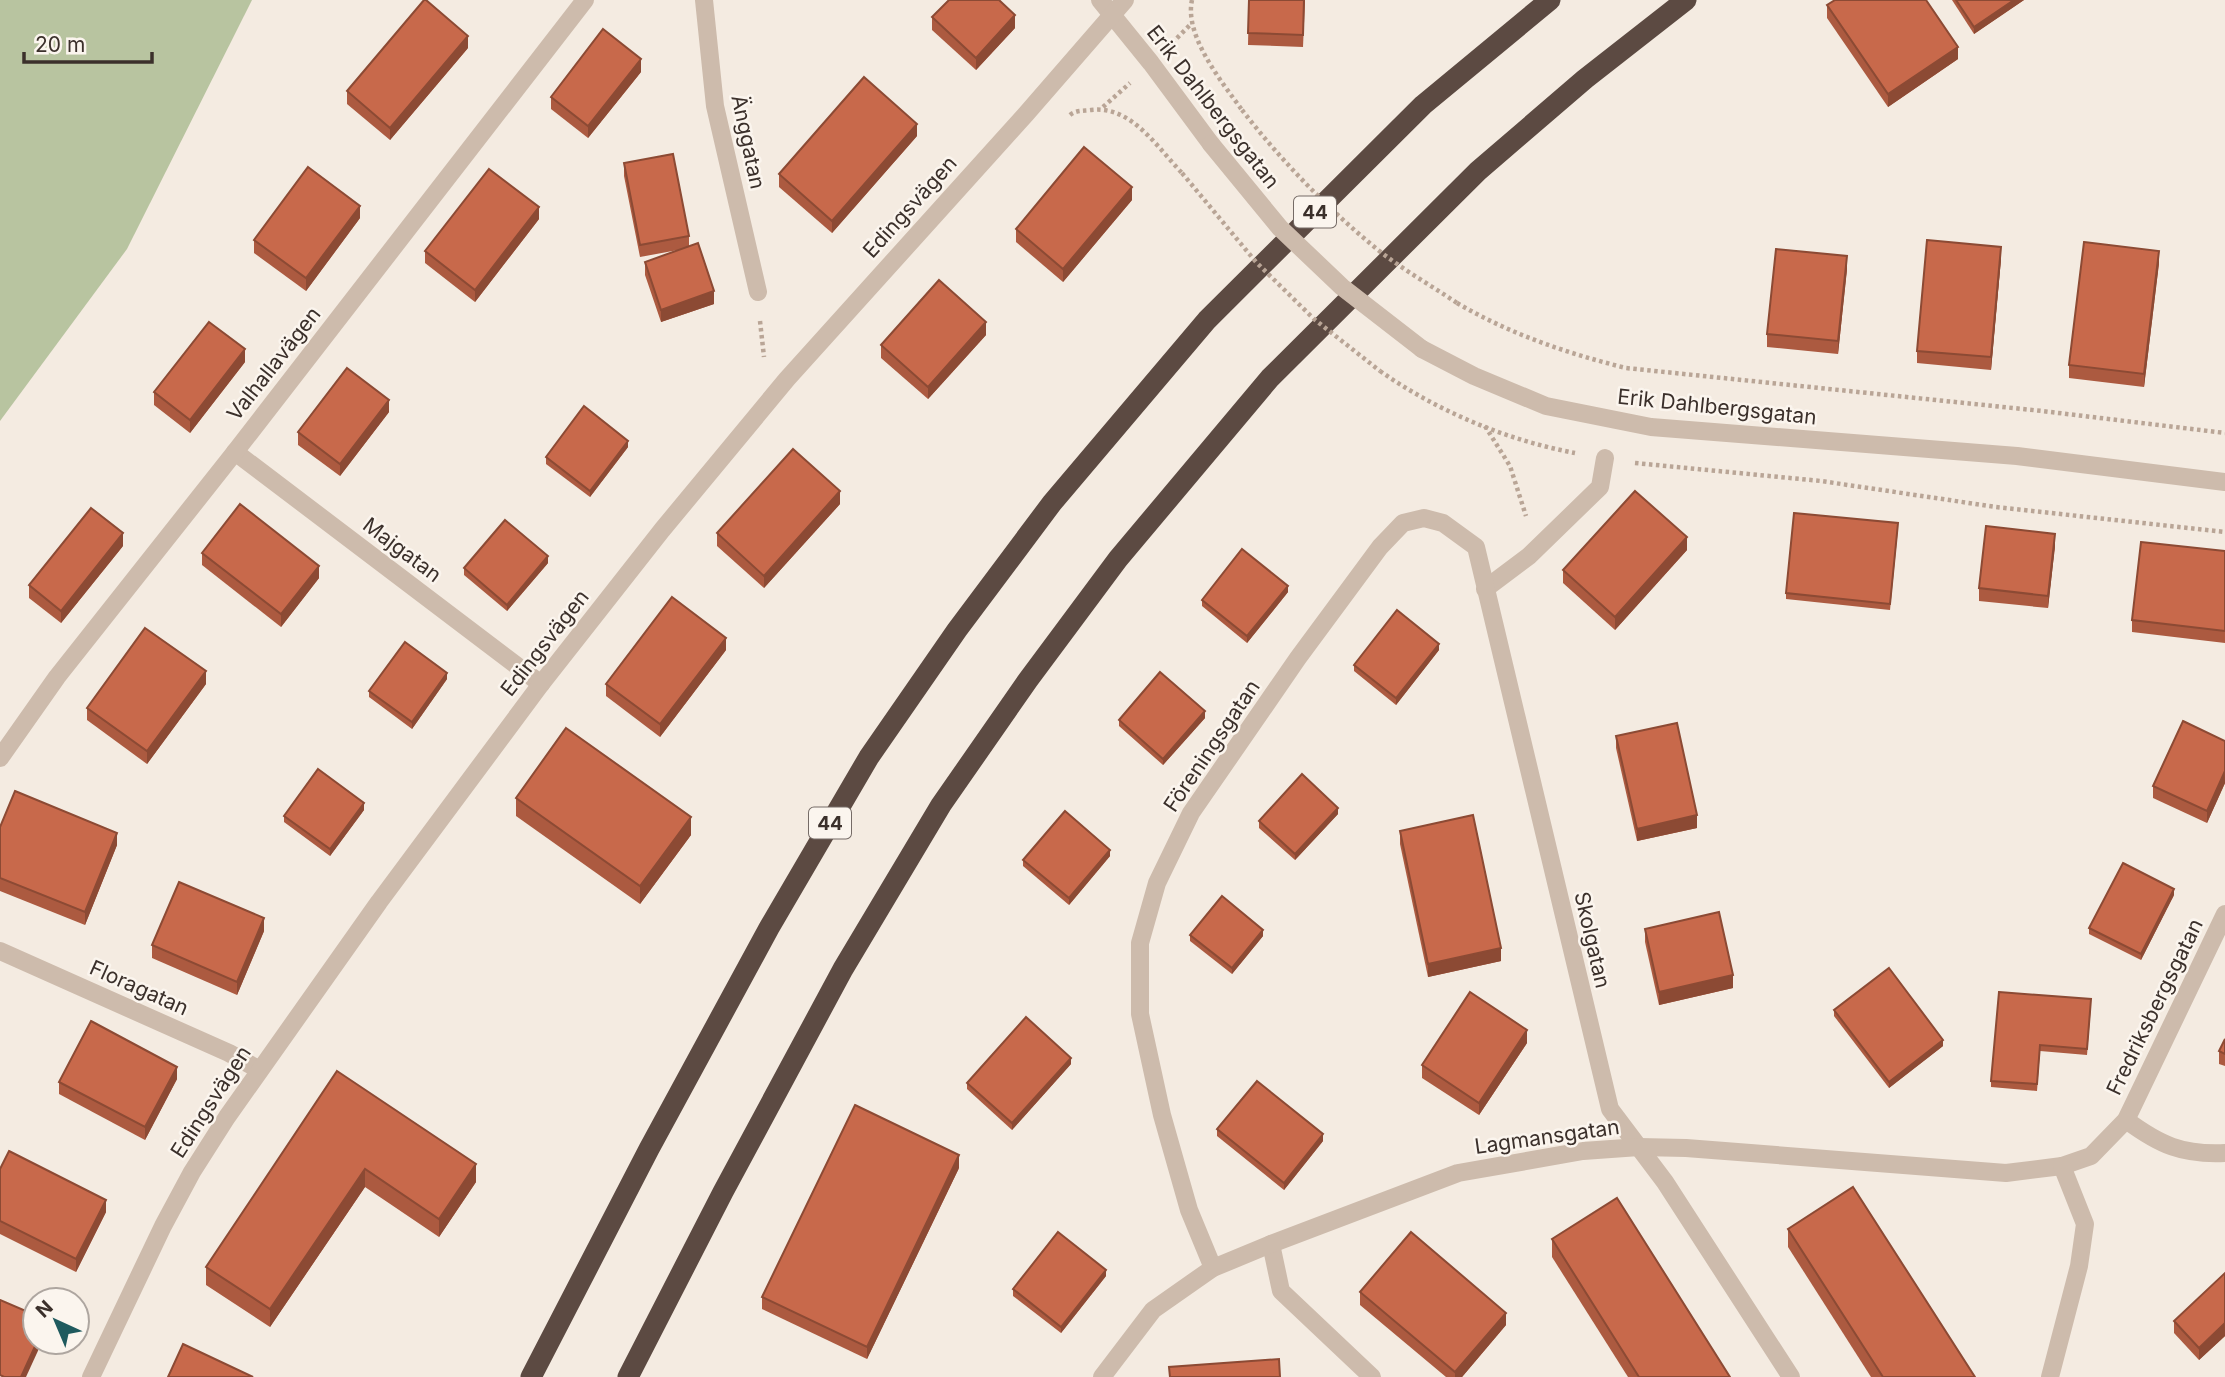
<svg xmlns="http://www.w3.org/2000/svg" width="2225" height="1377" font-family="Inter,sans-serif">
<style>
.green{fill:#b8c4a0}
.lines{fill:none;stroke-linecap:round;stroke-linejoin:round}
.path{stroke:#b9a596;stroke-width:4.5;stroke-dasharray:3.5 3.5;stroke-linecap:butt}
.minor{stroke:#cdbbac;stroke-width:18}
.highway{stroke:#5c4a42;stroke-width:21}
.path-bridge{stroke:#b9a596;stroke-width:4.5;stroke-dasharray:3.5 3.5;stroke-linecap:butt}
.minor-bridge{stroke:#cdbbac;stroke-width:18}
.wall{fill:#ac5a40}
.shaded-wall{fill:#8c4a34}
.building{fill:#c8694b;stroke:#8c4a34;stroke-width:2}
.labels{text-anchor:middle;stroke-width:5;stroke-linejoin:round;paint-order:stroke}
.shield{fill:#fbf5ee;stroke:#756b66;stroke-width:2}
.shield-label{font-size:19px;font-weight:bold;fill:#3b302b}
.street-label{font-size:21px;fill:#3b302b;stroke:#fbf5ee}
</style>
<rect width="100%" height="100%" fill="#f4ebe1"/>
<path class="green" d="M0,0H252L127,249L0,421Z"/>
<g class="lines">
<g class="path">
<path d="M1192,0C1184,36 1222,82 1242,110"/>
<path d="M1172,43L1192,23"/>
<path d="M1103,107L1130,83"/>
<path d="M1070,115C1076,110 1083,111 1091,110C1131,105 1157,147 1182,173"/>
<path d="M1457,303C1510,334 1566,353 1626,368L2042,411L2225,433"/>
<path d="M760,321L764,357"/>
<path d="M1380,371C1437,411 1506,440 1575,453"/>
<path d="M1485,426L1510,466L1526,516"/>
<path d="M1635,463L1821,481L1996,507L2225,532"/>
</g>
<g class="minor">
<path d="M704,0L715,106L758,292"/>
<path d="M1100,0L1151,63L1211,144"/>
<path d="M1422,349L1474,376L1546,406L1651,427L2017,456L2225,482"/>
<path d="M235,452L541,684"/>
<path d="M1485,589L1529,556L1600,487L1605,458"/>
<path d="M0,758L57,677L235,452L585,0"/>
<path d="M0,951L229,1053L258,1069"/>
<path d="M2126,1120C2160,1145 2182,1155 2225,1153"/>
<path d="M1271,1244L1281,1291L1372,1377"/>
<path d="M1213,1268L1189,1210L1162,1115L1140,1014V943L1157,883L1191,813L1298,658L1380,547L1403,523L1424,518L1443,523L1476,547L1610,1109L1665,1182L1791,1377"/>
<path d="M91,1377L163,1226L192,1172L227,1117L379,902L541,684L662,530L787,379L1026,114L1125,0"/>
<path d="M1102,1377L1153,1310L1213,1268L1271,1244L1458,1173L1583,1151L1639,1147L1686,1148L2006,1173L2062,1166"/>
<path d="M2050,1377L2079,1266L2085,1224L2062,1166L2091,1156L2126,1120L2225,914"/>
</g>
<g class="highway">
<path d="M531,1377L649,1149L769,928L869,757L957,630L1052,503L1207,320L1423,105L1550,0"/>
<path d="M628,1377L723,1192L843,969L941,805L1028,680L1118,559L1270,378L1478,171L1585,79L1686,0"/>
</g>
<g class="path-bridge">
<path d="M1242,110C1279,158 1325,206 1372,245C1398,267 1429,284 1457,303"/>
<path d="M1182,173L1256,262L1314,319L1380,371"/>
</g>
<path class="minor-bridge" d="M1211,144L1280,228L1342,287L1422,349"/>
</g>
<g class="wall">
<path d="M1249,0H1305L1303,47L1248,45Z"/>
<path d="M1952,0H2024L1974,34Z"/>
<path d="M1827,5L1958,59L1888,107L1827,18Z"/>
<path d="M932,17L1015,28L976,70L932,30Z"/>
<path d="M468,48L390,140L347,104V91Z"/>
<path d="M641,72L588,138L551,109V97Z"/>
<path d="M917,136L832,233L779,187V174Z"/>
<path d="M624,163L689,236V246L714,304L661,322L645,275V262L678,250L640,257L624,176Z"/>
<path d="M1132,200L1063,282L1016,242V229Z"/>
<path d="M360,218L306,291L254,253V240Z"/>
<path d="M539,219L475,302L425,263V251Z"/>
<path d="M2001,259L1991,370L1917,363V351Z"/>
<path d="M2159,263L2144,387L2069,378V365Z"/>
<path d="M1847,269L1838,354L1767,347V334Z"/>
<path d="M986,335L928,399L881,358V345Z"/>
<path d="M245,362L190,433L154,405V392Z"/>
<path d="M389,412L340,476L298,445V432Z"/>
<path d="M628,447L590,497L546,464V457Z"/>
<path d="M840,504L764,588L717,546V533Z"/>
<path d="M1898,529L1890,610L1786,599V593Z"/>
<path d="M123,546L61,623L29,598V585Z"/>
<path d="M2055,546L2048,608L1979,601V588Z"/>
<path d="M1687,550L1615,630L1563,583V570Z"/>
<path d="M2225,551V643L2132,632V620Z"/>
<path d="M202,553L319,578L281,627L202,565Z"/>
<path d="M548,563L507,611L464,575V568Z"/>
<path d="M1288,592L1247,643L1202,606V600Z"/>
<path d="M726,650L660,737L606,696V684Z"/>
<path d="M1439,650L1396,705L1354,671V665Z"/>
<path d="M447,679L412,729L369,697V691Z"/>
<path d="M206,684L147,764L87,720V708Z"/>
<path d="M1205,718L1163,765L1119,726V720Z"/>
<path d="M1616,736L1697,828L1637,841L1616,748Z"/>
<path d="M2225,741V783L2207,823L2153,798V786Z"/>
<path d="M516,798L691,835L640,904L516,816Z"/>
<path d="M364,810L330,856L284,822V816Z"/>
<path d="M1338,814L1295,860L1259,828V821Z"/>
<path d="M0,827L117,845L85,925L0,891Z"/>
<path d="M1400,831L1501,961L1428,977L1400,844Z"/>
<path d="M1110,856L1069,905L1023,866V860Z"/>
<path d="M2174,895L2141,960L2089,934V928Z"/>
<path d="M1645,929L1733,988L1659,1005L1645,942Z"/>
<path d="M264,931L237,995L152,958V945Z"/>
<path d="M1190,935L1263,936L1232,974L1190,941Z"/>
<path d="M2091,1006L2087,1055L2040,1051L2037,1091L1991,1087V1081Z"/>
<path d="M1834,1010L1943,1046L1889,1088L1834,1016Z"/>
<path d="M2225,1039V1066L2219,1064V1051Z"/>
<path d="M1527,1043L1479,1115L1422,1078V1065Z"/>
<path d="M1071,1064L1012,1130L967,1089V1083Z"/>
<path d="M337,1071L476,1182L439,1237L365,1187L270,1327L206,1285V1267Z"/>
<path d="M177,1079L145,1140L59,1094V1082Z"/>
<path d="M1217,1129L1323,1141L1284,1190L1217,1136Z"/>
<path d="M959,1168L867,1359L762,1309V1297Z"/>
<path d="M0,1169L106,1212L76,1272L0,1234Z"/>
<path d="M1788,1229L1975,1377H1871L1788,1247Z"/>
<path d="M1552,1239L1730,1377H1628L1552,1257Z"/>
<path d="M2225,1273V1336L2199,1360L2174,1333V1321Z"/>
<path d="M1106,1276L1061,1333L1013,1296V1289Z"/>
<path d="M1360,1292L1506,1325L1462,1377H1446L1360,1305Z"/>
</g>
<g class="shaded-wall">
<path d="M2014,0H2024L1974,34V27Z"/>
<path d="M1015,15V28L976,70V58Z"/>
<path d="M468,36V48L390,140V128Z"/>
<path d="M1958,47V59L1888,107V94Z"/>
<path d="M641,59V72L588,138V126Z"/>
<path d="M917,124V136L832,233V221Z"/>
<path d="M1132,187V200L1063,282V269Z"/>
<path d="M360,206V218L306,291V278Z"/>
<path d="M539,207V219L475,302V290Z"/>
<path d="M2001,247V259L1991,370V357Z"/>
<path d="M2159,251V263L2144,387V374Z"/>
<path d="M1847,256V269L1838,354V341Z"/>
<path d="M714,291V304L661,322V310Z"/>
<path d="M986,322V335L928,399V387Z"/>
<path d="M245,349V362L190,433V420Z"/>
<path d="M389,400V412L340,476V464Z"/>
<path d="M628,441V447L590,497V491Z"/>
<path d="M840,491V504L764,588V576Z"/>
<path d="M123,533V546L61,623V611Z"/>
<path d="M2055,534V546L2048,608V596Z"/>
<path d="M1687,537V550L1615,630V617Z"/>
<path d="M548,556V563L507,611V605Z"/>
<path d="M319,566V578L281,627V614Z"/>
<path d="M1288,586V592L1247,643V636Z"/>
<path d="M726,638V650L660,737V724Z"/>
<path d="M1439,644V650L1396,705V698Z"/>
<path d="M206,671V684L147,764V751Z"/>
<path d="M447,673V679L412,729V722Z"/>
<path d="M1205,711V718L1163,765V759Z"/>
<path d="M2225,771V783L2207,823V811Z"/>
<path d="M364,803V810L330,856V849Z"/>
<path d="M1338,808V814L1295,860V854Z"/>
<path d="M1697,815V828L1637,841V829Z"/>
<path d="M691,817V835L640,904V886Z"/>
<path d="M117,833V845L85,925V912Z"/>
<path d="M1110,850V856L1069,905V898Z"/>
<path d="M2174,889V895L2141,960V954Z"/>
<path d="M264,918V931L237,995V982Z"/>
<path d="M1263,930V936L1232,974V968Z"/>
<path d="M1501,948V961L1428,977V964Z"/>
<path d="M1733,975V988L1659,1005V992Z"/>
<path d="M1527,1030V1043L1479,1115V1103Z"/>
<path d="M1943,1040V1046L1889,1088V1082Z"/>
<path d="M1071,1058V1064L1012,1130V1123Z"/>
<path d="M177,1067V1079L145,1140V1127Z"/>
<path d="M1323,1134V1141L1284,1190V1183Z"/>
<path d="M959,1155V1168L867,1359V1347Z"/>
<path d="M476,1164V1182L439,1237V1219Z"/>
<path d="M365,1169V1187L270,1327V1309Z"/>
<path d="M106,1200V1212L76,1272V1259Z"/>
<path d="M1106,1270V1276L1061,1333V1327Z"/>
<path d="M1506,1313V1325L1462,1377H1455V1372Z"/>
<path d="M2225,1323V1336L2199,1360V1348Z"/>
<path d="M37,1342H42L26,1377H21Z"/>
</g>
<g class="building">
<path d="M424,0H426L468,36L390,128L347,91Z"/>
<path d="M949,0H999L1015,15L976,58L932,17Z"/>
<path d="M1249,0H1304L1303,35L1248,33Z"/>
<path d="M1835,0H1926L1958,47L1888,94L1827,5Z"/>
<path d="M1956,0H2014L1974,27Z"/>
<path d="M603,29L641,59L588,126L551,97Z"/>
<path d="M864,77L917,124L832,221L779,174Z"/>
<path d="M1084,147L1132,187L1063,269L1016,229Z"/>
<path d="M673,154L689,236L640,245L624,163Z"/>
<path d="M308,167L360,206L306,278L254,240Z"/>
<path d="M489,169L539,207L475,290L425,251Z"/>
<path d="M1927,240L2001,247L1991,357L1917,351Z"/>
<path d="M2084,242L2159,251L2144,374L2069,365Z"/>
<path d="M698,243L714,291L661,310L645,262Z"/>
<path d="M1776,249L1847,256L1838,341L1767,334Z"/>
<path d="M939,280L986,322L928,387L881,345Z"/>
<path d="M209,322L245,349L190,420L154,392Z"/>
<path d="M347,368L389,400L340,464L298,432Z"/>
<path d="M584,406L628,441L590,491L546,457Z"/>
<path d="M793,449L840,491L764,576L717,533Z"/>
<path d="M1635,491L1687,537L1615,617L1563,570Z"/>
<path d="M240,504L319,566L281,614L202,553Z"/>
<path d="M91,508L123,533L61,611L29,585Z"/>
<path d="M1794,513L1898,523L1890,604L1786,593Z"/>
<path d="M505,520L548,556L507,605L464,568Z"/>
<path d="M1986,526L2055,534L2048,596L1979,588Z"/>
<path d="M2141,542L2225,551V631L2132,620Z"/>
<path d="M1242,549L1288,586L1247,636L1202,600Z"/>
<path d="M672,597L726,638L660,724L606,684Z"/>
<path d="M1397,610L1439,644L1396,698L1354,665Z"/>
<path d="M145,628L206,671L147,751L87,708Z"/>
<path d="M405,642L447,673L412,722L369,691Z"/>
<path d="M1160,672L1205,711L1163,759L1119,720Z"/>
<path d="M2183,721L2225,741V771L2207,811L2153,786Z"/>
<path d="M1677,723L1697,815L1637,829L1616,736Z"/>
<path d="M566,728L691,817L640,886L516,798Z"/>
<path d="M318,769L364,803L330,849L284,816Z"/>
<path d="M1302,774L1338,808L1295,854L1259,821Z"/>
<path d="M15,791L117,833L85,912L0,878V827Z"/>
<path d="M1065,811L1110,850L1069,898L1023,860Z"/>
<path d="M1473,815L1501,948L1428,964L1400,831Z"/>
<path d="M2123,863L2174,889L2141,954L2089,928Z"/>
<path d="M179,882L264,918L237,982L152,945Z"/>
<path d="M1222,896L1263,930L1232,968L1190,935Z"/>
<path d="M1719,912L1733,975L1659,992L1645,929Z"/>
<path d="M1889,968L1943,1040L1889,1082L1834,1010Z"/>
<path d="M1470,992L1527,1030L1479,1103L1422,1065Z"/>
<path d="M1999,992L2091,999L2087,1049L2040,1045L2037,1084L1991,1081Z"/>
<path d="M1026,1017L1071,1058L1012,1123L967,1083Z"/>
<path d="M91,1021L177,1067L145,1127L59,1082Z"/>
<path d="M2225,1039V1054L2219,1051Z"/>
<path d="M337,1071L476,1164L439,1219L365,1169L270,1309L206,1267Z"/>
<path d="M1257,1081L1323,1134L1284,1183L1217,1129Z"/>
<path d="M855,1105L959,1155L867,1347L762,1297Z"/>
<path d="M9,1151L106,1200L76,1259L0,1221V1169Z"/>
<path d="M1853,1187L1975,1377H1883L1788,1229Z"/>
<path d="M1617,1198L1730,1377H1639L1552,1239Z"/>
<path d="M1058,1232L1106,1270L1061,1327L1013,1289Z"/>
<path d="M1411,1232L1506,1313L1455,1372L1360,1292Z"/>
<path d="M2225,1273V1323L2199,1348L2174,1321Z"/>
<path d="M0,1300L35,1315V1342H37L21,1377H4L0,1375Z"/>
<path d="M183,1344L253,1377H168Z"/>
<path d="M1279,1359L1280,1377H1170L1169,1367Z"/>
</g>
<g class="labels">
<g class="shield">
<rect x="1294" y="196.5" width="42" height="31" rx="5"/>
<rect x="809" y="807.5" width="42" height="31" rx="5"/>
</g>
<g class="shield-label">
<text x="1315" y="219">44</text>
<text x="830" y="830">44</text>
</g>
<g class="street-label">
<text transform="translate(1213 107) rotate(52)" y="7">Erik Dahlbergsgatan</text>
<text transform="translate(748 142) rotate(78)" y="7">Änggatan</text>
<text transform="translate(910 207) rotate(-48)" y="7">Edingsvägen</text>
<text transform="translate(274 364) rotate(-52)" y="7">Valhallavägen</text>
<text transform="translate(1717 407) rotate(6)" y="7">Erik Dahlbergsgatan</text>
<text transform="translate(402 550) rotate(37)" y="7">Majgatan</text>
<text transform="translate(545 643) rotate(-52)" y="7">Edingsvägen</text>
<text transform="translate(1212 746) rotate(-56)" y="7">Föreningsgatan</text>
<text transform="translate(1592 940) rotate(77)" y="7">Skolgatan</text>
<text transform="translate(139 988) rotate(24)" y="7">Floragatan</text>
<text transform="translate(2155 1007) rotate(-64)" y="7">Fredriksbergsgatan</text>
<text transform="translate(211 1102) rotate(-57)" y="7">Edingsvägen</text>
<text transform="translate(1547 1137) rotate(-8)" y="7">Lagmansgatan</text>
</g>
</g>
<g transform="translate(56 1321) rotate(316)"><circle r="33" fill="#fbf5ee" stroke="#aea6a0" stroke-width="2"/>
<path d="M0-5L12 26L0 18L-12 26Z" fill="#1f5a5e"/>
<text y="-10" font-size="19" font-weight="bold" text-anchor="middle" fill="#3b302b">N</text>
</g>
<path d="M24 52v10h128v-10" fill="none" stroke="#3b302b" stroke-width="3.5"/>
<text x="35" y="52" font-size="21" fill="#3b302b" stroke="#fbf5ee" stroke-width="5" paint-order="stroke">20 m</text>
</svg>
